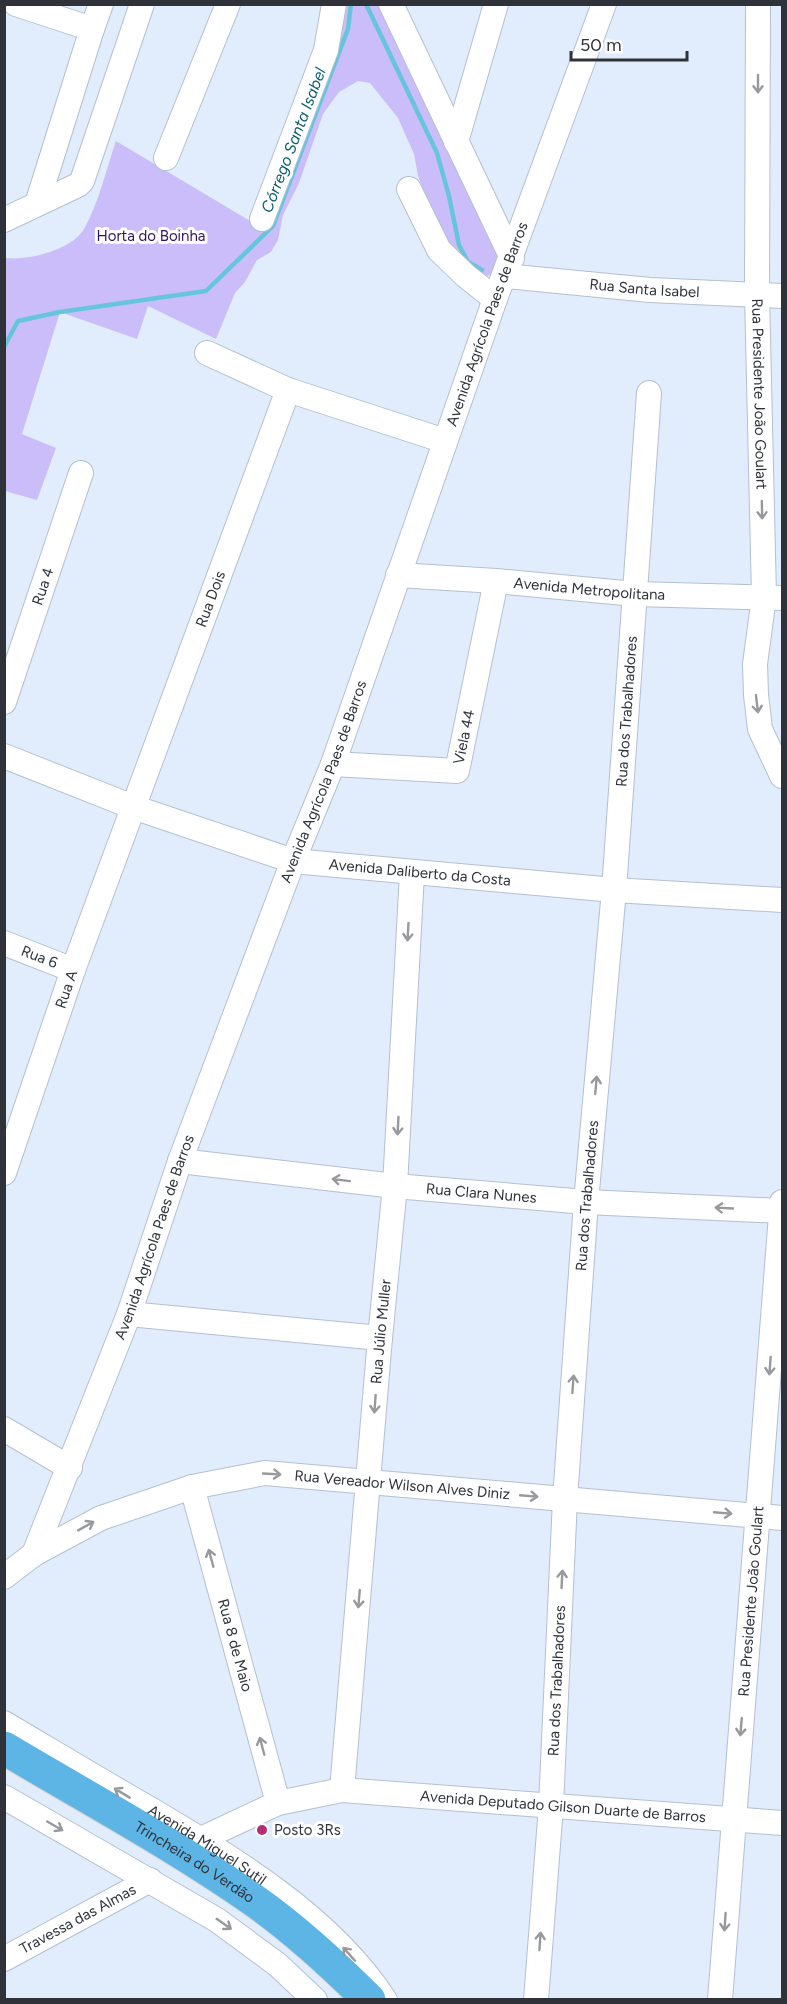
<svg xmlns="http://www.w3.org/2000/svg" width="787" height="2004" font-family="Figtree,sans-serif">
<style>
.green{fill:#cabdfa}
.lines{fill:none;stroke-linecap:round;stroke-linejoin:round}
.stream{stroke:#67c5db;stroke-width:4.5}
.minor-casing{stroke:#b4c0ce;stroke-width:26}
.highway-casing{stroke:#d1d2d3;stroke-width:35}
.minor{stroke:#fff;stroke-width:24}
.highway{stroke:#5cb5e5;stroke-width:33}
.oneway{stroke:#97999c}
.poi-dot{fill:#b42e73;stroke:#fff;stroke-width:2}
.labels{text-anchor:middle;stroke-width:6;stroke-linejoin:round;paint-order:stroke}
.park-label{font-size:15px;fill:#30135f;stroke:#fff}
.street-label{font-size:15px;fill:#2f3339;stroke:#fff}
.poi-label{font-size:15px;fill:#2f3339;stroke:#fff;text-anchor:start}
.water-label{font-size:16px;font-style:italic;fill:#095c6c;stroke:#fff}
</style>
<rect width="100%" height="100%" fill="#e1edfc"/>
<path class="green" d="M343,5H383L485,231L499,256L497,271L488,276L468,271L440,233L418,176L414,154L398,118L370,83L358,81L339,92L323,114L299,183L283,215L278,240L271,252L257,260L245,282L235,293L216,339L148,306L137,339L60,312L22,434L56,448L37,500L5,491V258C27,261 72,250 84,229C99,202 106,170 116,141L262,228Z"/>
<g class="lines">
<g class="stream">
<path d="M366,4L437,153L449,196L459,245L468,262L482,270"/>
<path d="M4,347L18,321L60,312L206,291L273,226L348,29L351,4"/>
</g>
<g class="minor-casing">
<g id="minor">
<path d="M16,4L92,29L101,4"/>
<path d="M391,4L512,258"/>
<path id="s1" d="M758,4L757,294L764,597L755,664L756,695L760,729L782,776"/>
<path d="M456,142L496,4"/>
<path d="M166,158L228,4"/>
<path d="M409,189L439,250L466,276L495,299"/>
<path d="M37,204L92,29"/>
<path d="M262,219L326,50L334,4"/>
<path d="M4,220L78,185L82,181L142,4"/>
<path id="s2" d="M505,276L650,290L782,296"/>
<path d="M207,353L288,390L445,441"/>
<path id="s3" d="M398,575L496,581L635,594L782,598"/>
<path id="s4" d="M4,702L81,473"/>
<path id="s5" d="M4,756L133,807L293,861L614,890L782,900"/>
<path id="s6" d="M333,764L457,771L496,581"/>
<path id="s7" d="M4,943L73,970"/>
<path id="s8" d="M180,1161L395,1186L586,1202L782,1211"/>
<path id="s9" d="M4,1173L73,970L288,390"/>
<path d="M129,1314L380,1338"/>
<path d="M4,1429L70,1468"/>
<path id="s10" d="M192,1487L278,1803"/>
<path id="s11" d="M34,1554L129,1314L180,1161L293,861L333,764L495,299L604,4"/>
<path id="s12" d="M4,1577L34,1554L101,1518L192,1487L265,1473L782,1518"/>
<path id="s13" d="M4,1723C53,1752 101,1781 150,1809C234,1859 330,1916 385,2000"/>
<path id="s14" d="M342,1790L380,1338L395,1186L412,873"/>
<path d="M4,1797L217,1920L278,1965L315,2000"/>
<path id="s15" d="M201,1839L278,1803L342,1790L782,1823"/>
<path id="s16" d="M4,1959L150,1880"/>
<path id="s17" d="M536,2000L551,1806L565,1499L586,1202L614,890L649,393"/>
<path id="s18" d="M720,2000L782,1202"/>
</g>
</g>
<g class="highway-casing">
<g id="highway">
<path id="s19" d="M4,1748C88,1798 175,1845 255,1901C296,1930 333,1964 369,2000"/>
</g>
</g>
<use href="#minor" class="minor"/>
<use href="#highway" class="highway"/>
</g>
<defs><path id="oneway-shaft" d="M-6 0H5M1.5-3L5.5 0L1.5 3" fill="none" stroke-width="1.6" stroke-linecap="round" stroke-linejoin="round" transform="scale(1.5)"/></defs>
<g class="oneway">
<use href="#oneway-shaft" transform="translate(758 84) rotate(90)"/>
<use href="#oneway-shaft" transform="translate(762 510) rotate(89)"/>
<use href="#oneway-shaft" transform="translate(757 704) rotate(83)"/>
<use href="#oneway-shaft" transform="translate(408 932) rotate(93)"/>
<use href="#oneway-shaft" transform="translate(596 1085) rotate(-85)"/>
<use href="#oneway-shaft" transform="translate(398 1126) rotate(93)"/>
<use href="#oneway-shaft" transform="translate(341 1180) rotate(-173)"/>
<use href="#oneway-shaft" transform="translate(724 1208) rotate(-177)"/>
<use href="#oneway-shaft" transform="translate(770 1366) rotate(94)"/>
<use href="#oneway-shaft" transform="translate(573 1384) rotate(-86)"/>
<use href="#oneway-shaft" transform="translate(375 1404) rotate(94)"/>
<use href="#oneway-shaft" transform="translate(272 1474) rotate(3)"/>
<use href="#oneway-shaft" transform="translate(529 1496) rotate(5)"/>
<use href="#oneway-shaft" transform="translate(723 1513) rotate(5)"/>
<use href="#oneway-shaft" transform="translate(86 1526) rotate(-29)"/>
<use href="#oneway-shaft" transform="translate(211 1558) rotate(-105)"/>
<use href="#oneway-shaft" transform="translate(562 1579) rotate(-87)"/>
<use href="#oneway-shaft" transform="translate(359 1599) rotate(95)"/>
<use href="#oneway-shaft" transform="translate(741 1727) rotate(95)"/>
<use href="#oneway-shaft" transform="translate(262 1746) rotate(-105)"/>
<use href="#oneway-shaft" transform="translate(122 1793) rotate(-149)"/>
<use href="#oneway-shaft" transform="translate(55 1826) rotate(30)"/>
<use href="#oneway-shaft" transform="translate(725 1922) rotate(94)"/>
<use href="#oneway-shaft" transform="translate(224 1924) rotate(35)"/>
<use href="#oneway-shaft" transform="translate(540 1941) rotate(-86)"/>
<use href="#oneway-shaft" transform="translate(349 1954) rotate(-132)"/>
</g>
<circle class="poi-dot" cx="262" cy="1830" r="6"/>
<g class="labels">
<g class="park-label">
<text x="151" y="241">Horta do Boinha</text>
</g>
<g class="street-label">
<text dy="5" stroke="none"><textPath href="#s2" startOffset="140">Rua Santa Isabel</textPath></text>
<text dy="5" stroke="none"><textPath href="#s11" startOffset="1311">Avenida Agrícola Paes de Barros</textPath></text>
<text dy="5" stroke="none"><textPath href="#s1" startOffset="390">Rua Presidente João Goulart</textPath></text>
<text dy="5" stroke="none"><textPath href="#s4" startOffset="122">Rua 4</textPath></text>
<text dy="5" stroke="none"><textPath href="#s3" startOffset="192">Avenida Metropolitana</textPath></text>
<text dy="5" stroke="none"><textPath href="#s9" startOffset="610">Rua Dois</textPath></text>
<text dy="5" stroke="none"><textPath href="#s17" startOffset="1292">Rua dos Trabalhadores</textPath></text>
<text dy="5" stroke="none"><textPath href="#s6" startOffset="159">Viela 44</textPath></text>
<text dy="5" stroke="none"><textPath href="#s11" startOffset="825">Avenida Agrícola Paes de Barros</textPath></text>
<text dy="5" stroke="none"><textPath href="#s5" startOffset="435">Avenida Daliberto da Costa</textPath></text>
<text dy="5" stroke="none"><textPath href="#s7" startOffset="38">Rua 6</textPath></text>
<text dy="5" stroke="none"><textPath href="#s9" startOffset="194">Rua A</textPath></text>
<text dy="5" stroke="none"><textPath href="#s8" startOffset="303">Rua Clara Nunes</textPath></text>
<text dy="5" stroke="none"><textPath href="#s17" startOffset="806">Rua dos Trabalhadores</textPath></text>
<text dy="5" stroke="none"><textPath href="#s11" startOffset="339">Avenida Agrícola Paes de Barros</textPath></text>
<text dy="5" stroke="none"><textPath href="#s14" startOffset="460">Rua Júlio Muller</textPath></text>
<text dy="5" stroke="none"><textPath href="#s12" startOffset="422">Rua Vereador Wilson Alves Diniz</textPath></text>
<text dy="5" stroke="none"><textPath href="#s18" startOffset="400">Rua Presidente João Goulart</textPath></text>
<text dy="5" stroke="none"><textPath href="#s10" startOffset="164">Rua 8 de Maio</textPath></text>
<text dy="5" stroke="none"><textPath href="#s17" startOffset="320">Rua dos Trabalhadores</textPath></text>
<text dy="5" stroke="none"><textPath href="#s15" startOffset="372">Avenida Deputado Gilson Duarte de Barros</textPath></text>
<text dy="5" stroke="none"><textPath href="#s13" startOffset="237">Avenida Miguel Sutil</textPath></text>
<text dy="5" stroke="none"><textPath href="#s19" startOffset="222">Trincheira do Verdão</textPath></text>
<text dy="5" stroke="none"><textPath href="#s16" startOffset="84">Travessa das Almas</textPath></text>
</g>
<g class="poi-label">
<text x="274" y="1835">Posto 3Rs</text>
</g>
<g class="water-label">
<text transform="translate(293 140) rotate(-69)" y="6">Córrego Santa Isabel</text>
</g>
</g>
<rect width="787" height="2004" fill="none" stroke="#2f3339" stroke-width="12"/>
<path d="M571 51v9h116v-9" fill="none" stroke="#2f3339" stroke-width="3"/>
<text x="580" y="51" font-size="18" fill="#2f3339" stroke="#ffffff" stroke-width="4.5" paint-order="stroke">50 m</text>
</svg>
